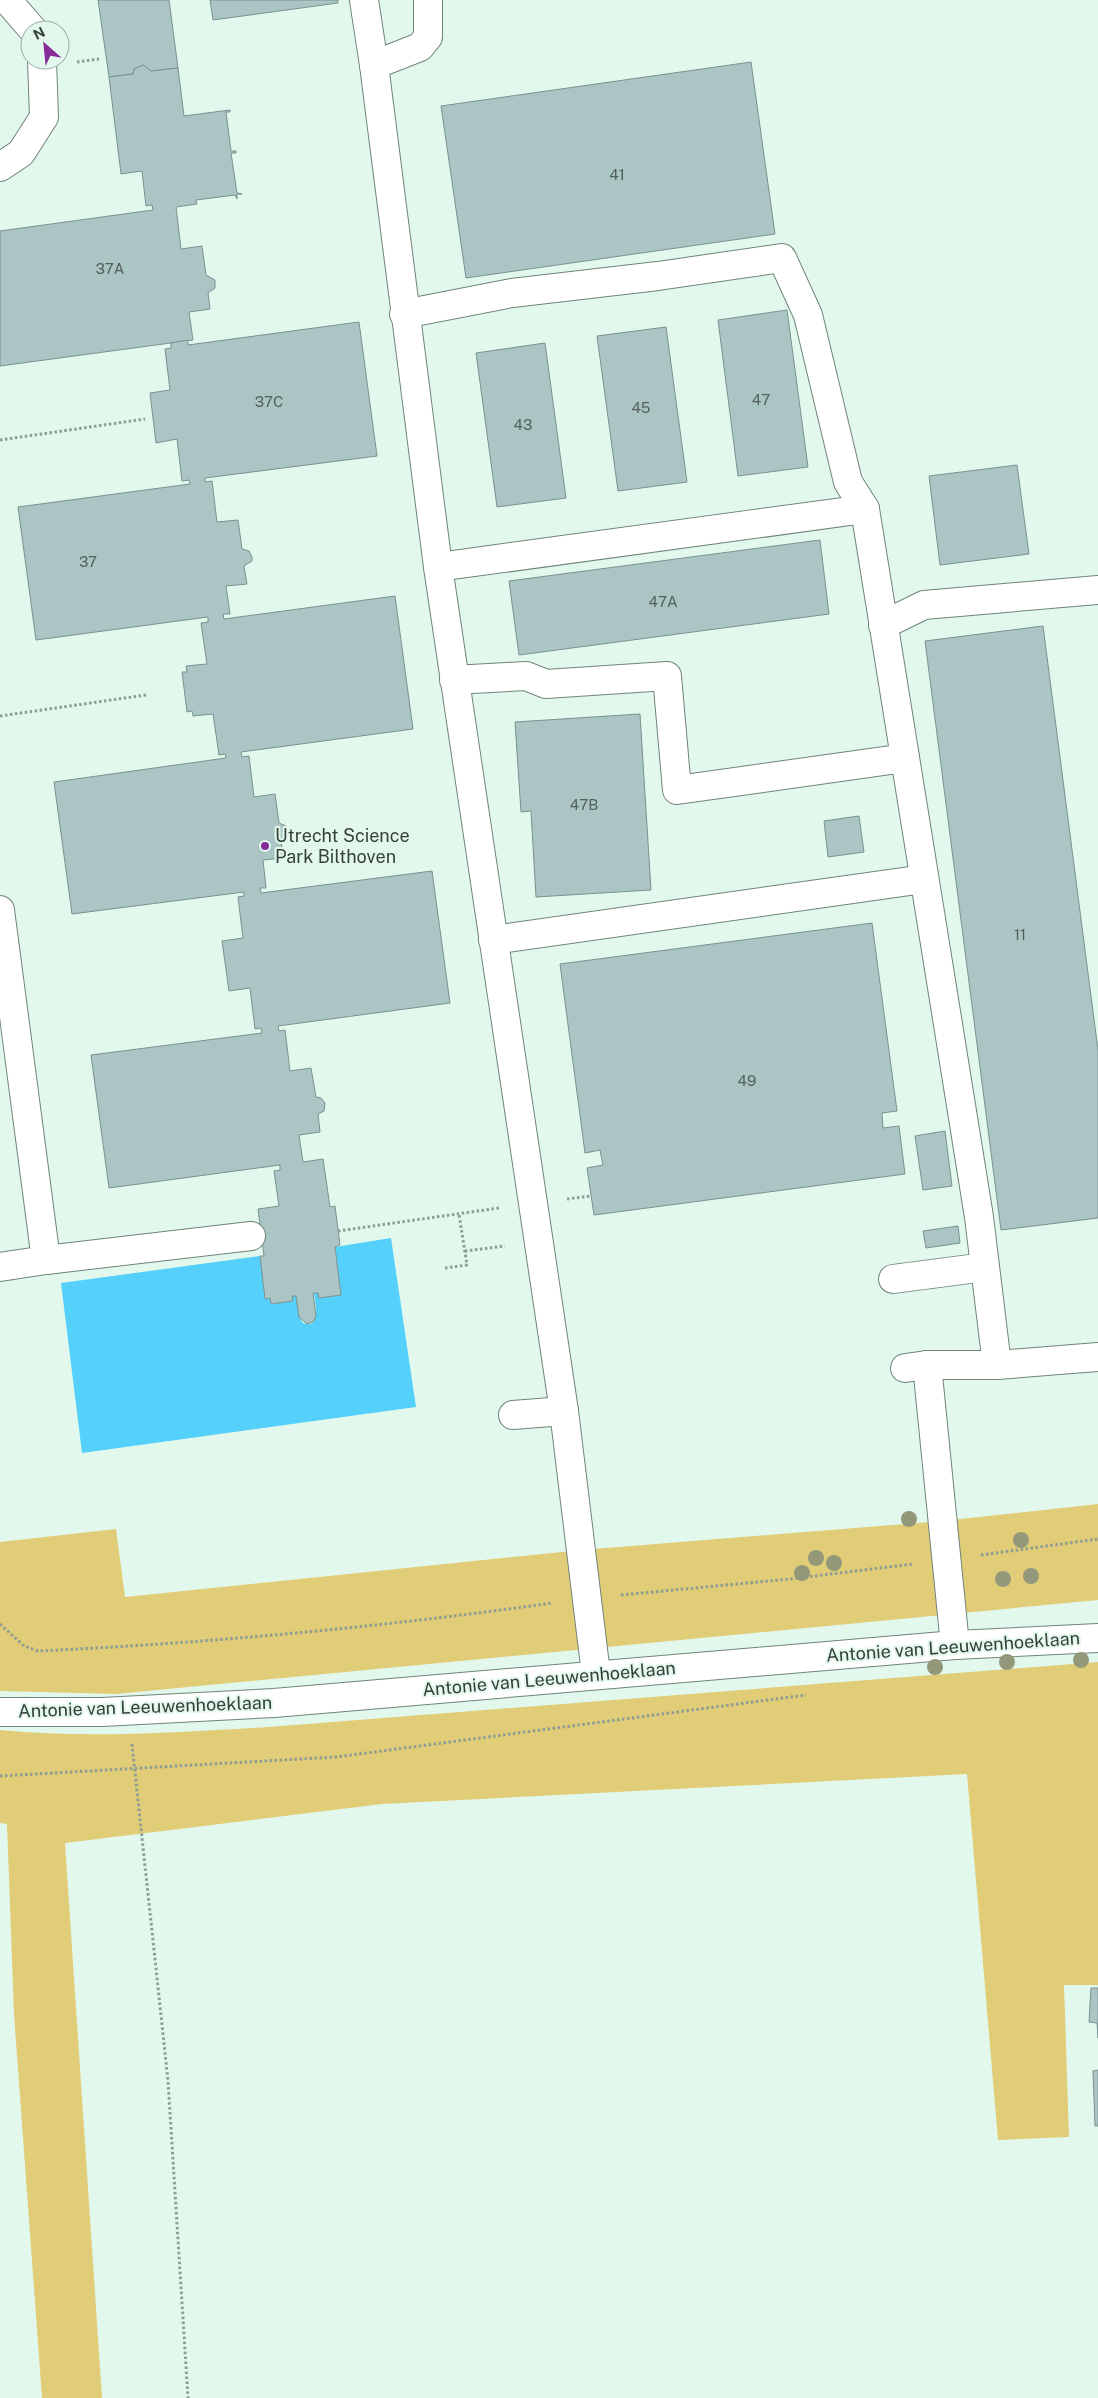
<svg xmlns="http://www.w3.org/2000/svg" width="1098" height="2398" font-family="'Public Sans',sans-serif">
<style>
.green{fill:#e1cd77}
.water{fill:#55d0fb}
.building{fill:#aac5c3;stroke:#789290}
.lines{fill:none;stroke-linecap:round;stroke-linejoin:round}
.minor-casing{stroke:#708479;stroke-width:30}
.path{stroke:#8d9d94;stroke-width:3;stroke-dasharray:2.5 2.5;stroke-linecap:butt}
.minor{stroke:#fff;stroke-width:28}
.tree{fill:#93987b}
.poi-dot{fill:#862c98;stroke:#e2f8ec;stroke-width:2}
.labels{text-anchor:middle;stroke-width:4;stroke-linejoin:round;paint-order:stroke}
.number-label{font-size:15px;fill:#53605c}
.poi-label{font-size:18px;fill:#363f3a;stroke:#e2f8ec;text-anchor:start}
.street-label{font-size:18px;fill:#363f3a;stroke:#e2f8ec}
</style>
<rect width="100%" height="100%" fill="#e2f8ec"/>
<g class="green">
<path d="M1098,1504V1600L116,1694L0,1691V1542L116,1529L125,1597L581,1550L942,1521Z"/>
<path d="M1098,1662V1985H1064L1069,2137L998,2140L967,1774L382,1804L65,1843L102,2398H42L14,2014L7,1824L0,1823V1730C89,1739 179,1732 269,1727Z"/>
</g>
<path class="water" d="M391,1238L416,1407L82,1453L61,1283L260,1256L265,1299L270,1298L271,1304L292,1301V1296H296L299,1317L303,1323C322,1329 315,1304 314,1293H318L319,1298L341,1295L335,1247Z"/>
<g class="building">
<path d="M98,0H169L178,68L151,71L143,65L134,69L133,74L109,77Z"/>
<path d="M210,0H338V3L213,20Z"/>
<path d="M751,62L775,234L466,278L441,106Z"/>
<path d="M143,65L151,71L178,68L184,116L230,110V112H226L231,151H236V153H231L237,193L242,194H237V199L235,195L196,200L197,204L176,207L181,249L202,246L206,275L215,280V288L208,293L210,309L189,312L193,340L0,366V231L153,210L152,205L146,206L142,171L121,174L109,77L133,74L134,69Z"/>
<path d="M787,310L808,467L738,476L718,320Z"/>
<path d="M359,322L377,456L205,478V482L212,481L217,522L238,520L242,549L249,551L252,557V561L244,566L247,584L226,586L230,614H223L224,619L395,596L413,729L241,752L242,757L249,756L254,797L275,794L279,823L286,826L288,831L286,838L281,840L283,858L263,860L266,888H260L261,893L432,871L450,1003L278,1026L279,1031L285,1030L290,1071L311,1068L316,1097L321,1098L325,1103L324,1111L318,1114L320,1132L299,1135L303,1162L323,1159L330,1207L335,1206L340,1245L335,1247L341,1295L319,1298L318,1293H313L316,1316L314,1321L307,1324L299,1317L296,1296H292L293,1301L271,1304L270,1298L265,1299L260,1256H264L258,1209L279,1206L274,1171L280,1170V1165L109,1188L91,1055L262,1033L261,1028L255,1029L250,988L229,991L222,941L243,938L238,897L244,896V892L72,914L54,782L226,758L225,754L219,755L213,714L193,716L192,711L187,712L182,672H187L186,666L207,664L201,623L208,622V617L36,640L18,507L190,484L189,480L182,481L177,439L156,443L150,393L170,390L165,349L171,348V343L188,340V345Z"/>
<path d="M666,327L687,482L618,491L597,336Z"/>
<path d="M545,343L566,498L497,507L476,353Z"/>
<path d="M1017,465L1029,554L940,565L929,476Z"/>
<path d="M820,540L829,614L519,655L509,581Z"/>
<path d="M1043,626L1098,1050V1218L1001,1230L925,641Z"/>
<path d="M640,714L651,890L536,897L531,811L521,812L515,722Z"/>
<path d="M859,816L864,852L828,857L824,821Z"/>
<path d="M872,923L897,1111L882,1113L883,1128L899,1126L905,1174L594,1215L587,1168L603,1165L600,1150L585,1153L560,964Z"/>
<path d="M945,1131L952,1186L923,1190L915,1136Z"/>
<path d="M958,1226L960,1243L926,1248L923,1231Z"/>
<path d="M1091,1988H1098V2038L1097,2023L1089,2022Z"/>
<path d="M1098,2070V2126H1095L1093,2071Z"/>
</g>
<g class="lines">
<g class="minor-casing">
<g id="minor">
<path d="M7,0L33,30"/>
<path d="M364,0L374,65"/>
<path d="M428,0V37L420,47L374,65L438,567L564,1411L596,1674"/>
<path d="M0,167L21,153L44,117L42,60"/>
<path d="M404,314L512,293L658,276L782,258L808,315L848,482L865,509"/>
<path d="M438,567L865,509L979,1217L997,1365"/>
<path d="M883,625L924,605L1098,590"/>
<path d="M454,680L526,676L546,684L667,676L677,790L905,758"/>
<path d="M0,910L46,1260L0,1267"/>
<path d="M493,940L924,879"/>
<path d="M46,1260L251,1236"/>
<path d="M893,1279L985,1267"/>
<path d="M927,1365L955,1645"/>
<path d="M905,1368L927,1365H997L1098,1357"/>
<path d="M513,1415L564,1411"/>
<path d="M0,1712H102L274,1703L955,1645L1098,1638"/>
</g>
</g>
<g class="path">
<path d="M77,62L99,59"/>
<path d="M0,440L145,419"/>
<path d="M0,716L146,695"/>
<path d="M567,1199L591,1196"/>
<path d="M338,1231L499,1208"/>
<path d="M465,1251L505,1246"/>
<path d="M445,1268L467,1265L459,1214"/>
<path d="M981,1555L1098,1539"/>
<path d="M621,1595L790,1579L913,1564"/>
<path d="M0,1624L24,1646L38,1651C210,1643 382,1627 552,1603"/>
<path d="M132,1744L168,2081L188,2398"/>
<path d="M0,1776L336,1757L806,1695"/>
</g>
<use href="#minor" class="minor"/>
</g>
<g class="tree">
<circle cx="909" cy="1519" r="8"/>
<circle cx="1021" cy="1540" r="8"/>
<circle cx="816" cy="1558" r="8"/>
<circle cx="834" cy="1563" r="8"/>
<circle cx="802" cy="1573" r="8"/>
<circle cx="1031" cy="1576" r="8"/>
<circle cx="1003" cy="1579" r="8"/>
<circle cx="1081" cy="1660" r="8"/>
<circle cx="1007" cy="1662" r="8"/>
<circle cx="935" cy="1667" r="8"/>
</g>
<circle class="poi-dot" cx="265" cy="846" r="5"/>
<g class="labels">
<g class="number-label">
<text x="617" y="180">41</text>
<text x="110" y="274">37A</text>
<text x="761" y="405">47</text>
<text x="269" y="407">37C</text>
<text x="641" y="413">45</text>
<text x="523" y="430">43</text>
<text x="88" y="567">37</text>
<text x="663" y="607">47A</text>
<text x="584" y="810">47B</text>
<text x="1020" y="940">11</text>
<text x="747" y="1086">49</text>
</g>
<g class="poi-label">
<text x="275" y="842">Utrecht Science<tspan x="275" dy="21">Park Bilthoven</tspan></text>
</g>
<g class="street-label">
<text transform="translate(953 1647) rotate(-4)" y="6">Antonie van Leeuwenhoeklaan</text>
<text transform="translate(549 1679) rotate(-5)" y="6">Antonie van Leeuwenhoeklaan</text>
<text transform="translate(145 1707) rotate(-2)" y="6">Antonie van Leeuwenhoeklaan</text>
</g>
</g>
<g transform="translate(45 45) rotate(333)"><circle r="24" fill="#e2f8ec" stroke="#9daea5"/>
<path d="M0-4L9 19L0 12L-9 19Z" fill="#862c98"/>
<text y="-8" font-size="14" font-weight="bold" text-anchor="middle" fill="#363f3a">N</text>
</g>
</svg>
